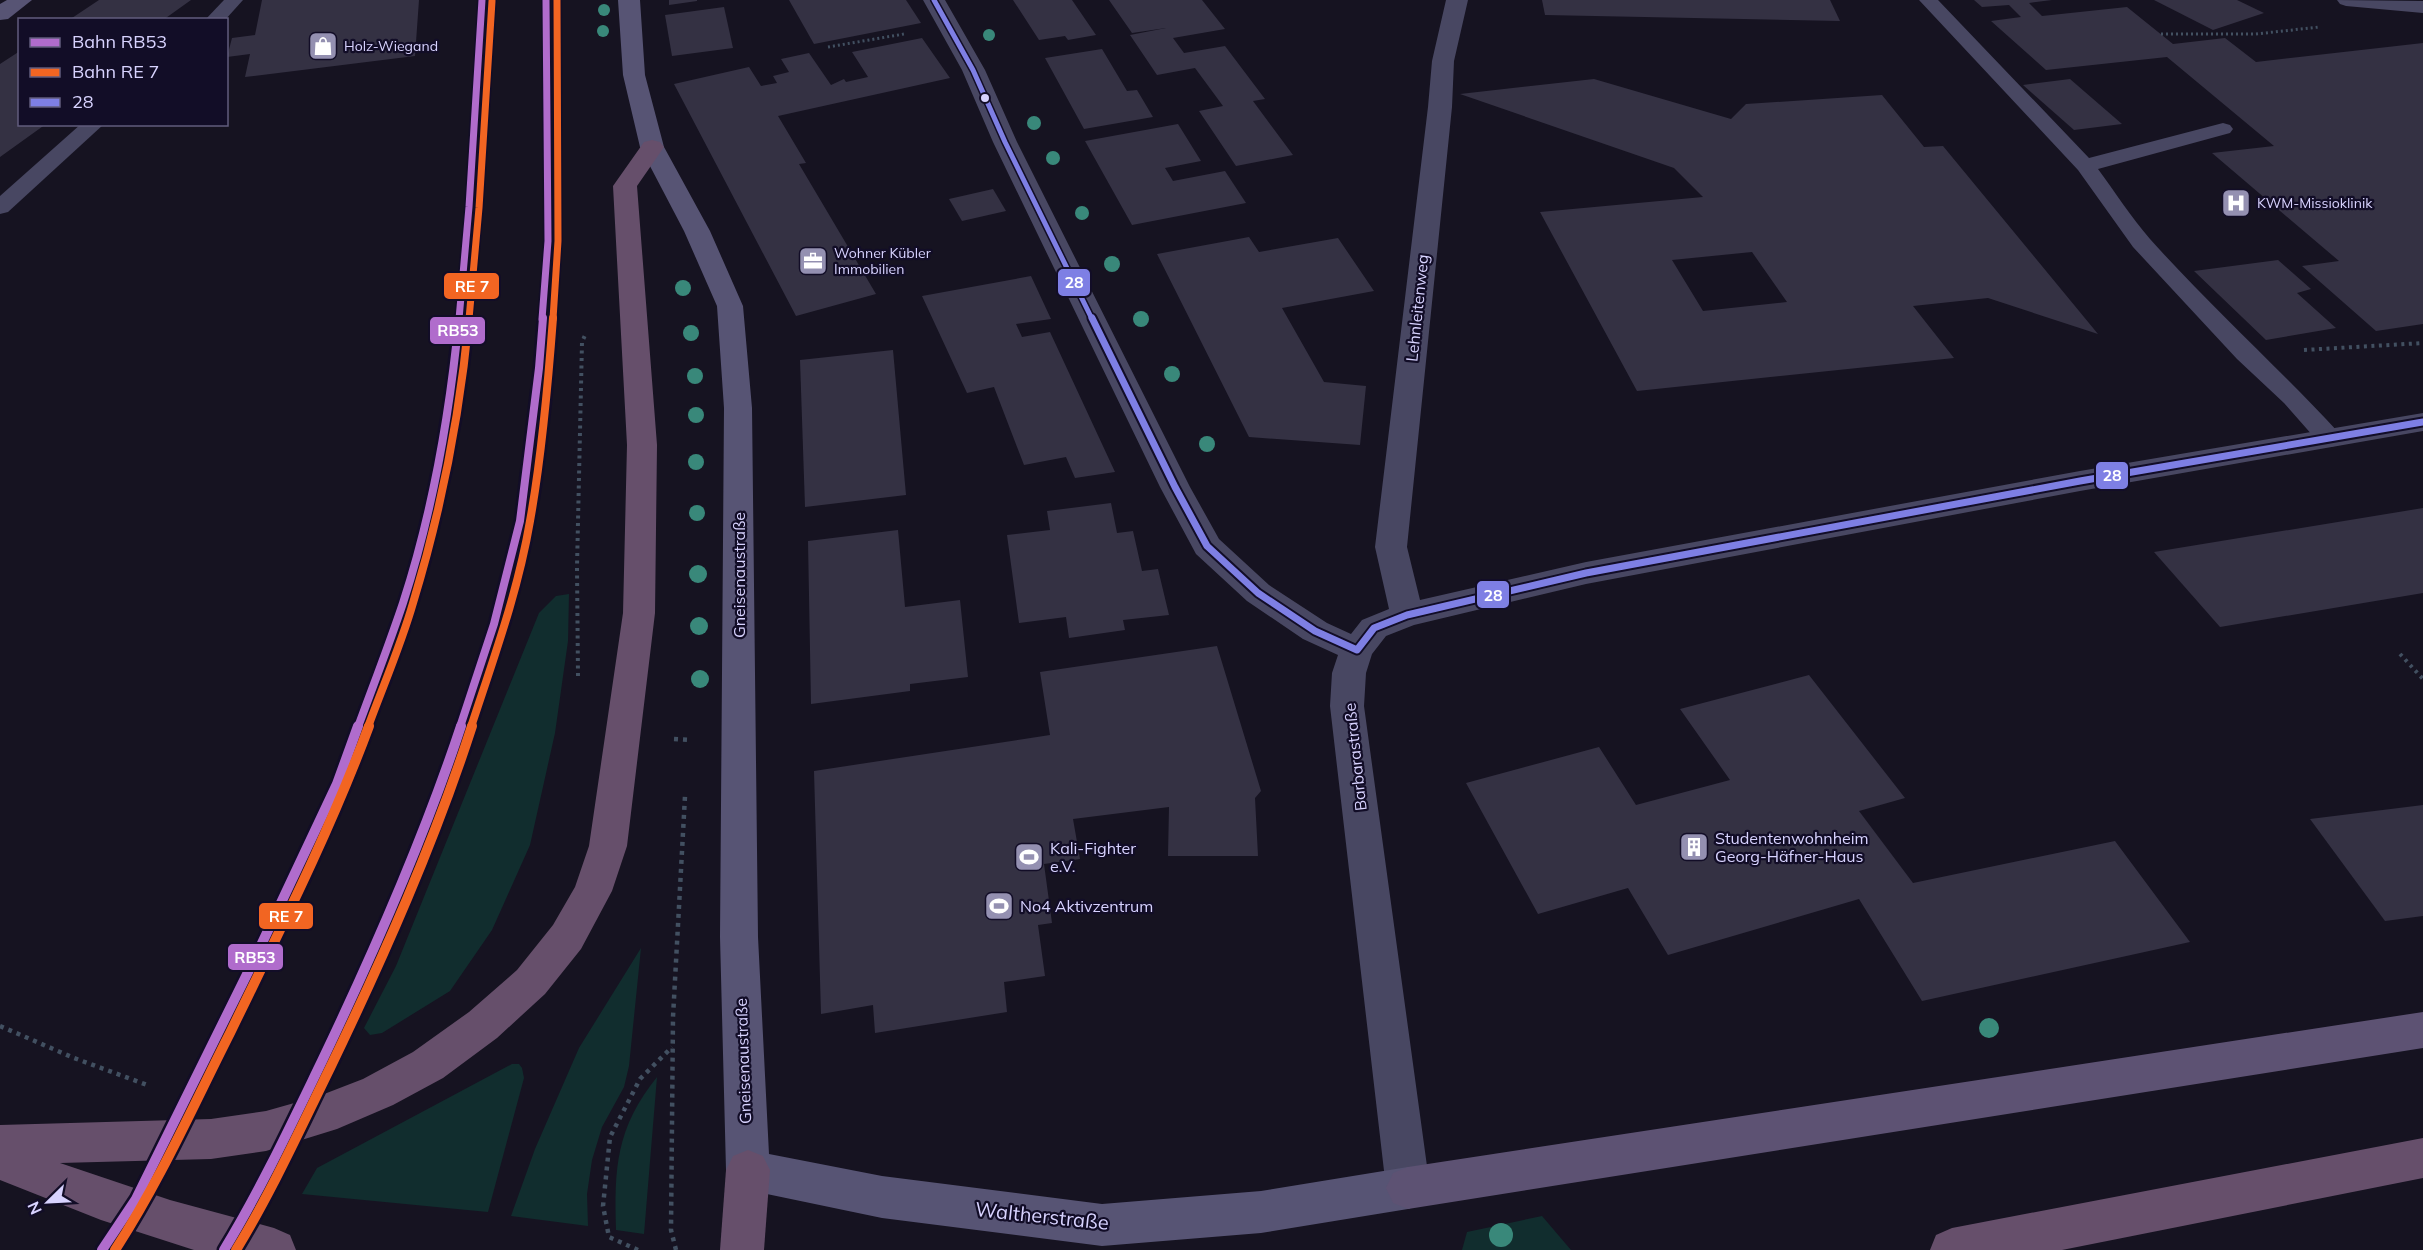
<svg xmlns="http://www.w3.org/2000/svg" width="2423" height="1250" font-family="Mulish,sans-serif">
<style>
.green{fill:#112d2e}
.building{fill:#343143;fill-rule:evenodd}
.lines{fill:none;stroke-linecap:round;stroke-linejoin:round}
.path-far2{stroke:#425061;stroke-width:3;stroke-dasharray:2 3;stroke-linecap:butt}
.path-far1{stroke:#425061;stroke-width:4;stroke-dasharray:3 4.5;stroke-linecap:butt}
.path{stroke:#425061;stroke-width:4.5;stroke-dasharray:4 5;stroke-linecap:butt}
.lane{fill:#484762;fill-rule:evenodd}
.street{fill:#484762;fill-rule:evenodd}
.secondary{fill:#575474;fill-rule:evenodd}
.primary{fill:#5d5273;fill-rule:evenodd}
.highway{fill:#664f6b;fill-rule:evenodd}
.bus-1-far1-casing{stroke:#120d27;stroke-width:8}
.bus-1-casing{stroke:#120d27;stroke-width:11}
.bus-1-far1{stroke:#7e7fe4;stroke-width:5}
.bus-1{stroke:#7e7fe4;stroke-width:7}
.rail-1-far2-casing{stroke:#120d27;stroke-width:10}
.rail-1-far1-casing{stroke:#120d27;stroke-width:13}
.rail-1-casing{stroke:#120d27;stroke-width:15}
.rail-2-far2-casing{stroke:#120d27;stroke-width:10}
.rail-2-far1-casing{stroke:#120d27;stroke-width:13}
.rail-2-casing{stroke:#120d27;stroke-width:15}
.rail-1-far2{stroke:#b06ccc;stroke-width:7}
.rail-1-far1{stroke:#b06ccc;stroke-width:8}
.rail-1{stroke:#b06ccc;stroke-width:10}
.rail-2-far2{stroke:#f26522;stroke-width:7}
.rail-2-far1{stroke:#f26522;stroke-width:8}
.rail-2{stroke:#f26522;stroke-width:10}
.tree{fill:#39887a}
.bus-dot{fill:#d8d3ff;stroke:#120d27;stroke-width:2}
.labels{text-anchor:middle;stroke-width:4.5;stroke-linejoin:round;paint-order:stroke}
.far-poi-label{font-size:14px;fill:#d8d3ff;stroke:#120d27;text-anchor:start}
.street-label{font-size:16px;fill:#d8d3ff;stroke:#120d27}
.poi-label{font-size:16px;fill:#d8d3ff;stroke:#120d27;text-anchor:start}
.near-street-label{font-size:20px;fill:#d8d3ff;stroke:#120d27}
.line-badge{stroke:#120d27;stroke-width:2}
.badge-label{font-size:16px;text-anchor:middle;font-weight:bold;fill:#fff}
</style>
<rect width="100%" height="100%" fill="#161321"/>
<g class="green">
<path d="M569,594L568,641L555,733L530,845L492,930L450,991L382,1033L370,1035L364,1028L396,966L539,613L556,596Z"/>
<path d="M641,948L629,1066L624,1087L602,1127L592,1160L587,1194L588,1226L511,1216L535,1149L579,1048Z"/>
<path d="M512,1064H519L522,1068L524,1078L488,1212L302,1194L317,1168Z"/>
<path d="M657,1077L644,1234L616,1230C614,1168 616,1128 657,1077Z"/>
<path d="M1542,1216L1571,1250H1462L1467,1232Z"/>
</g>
<g class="building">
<path d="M99,0H191L163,20H69Z"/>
<path d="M262,0H419L415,56L245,77L250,54L227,57L232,38L255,35Z"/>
<path d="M669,0H697V1L669,5Z"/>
<path d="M789,0H906L921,23L814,44Z"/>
<path d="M1013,0H1072L1096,35L1068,40L1065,36L1039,40Z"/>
<path d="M1109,0H1202L1225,29L1173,38L1184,53L1225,46L1265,99L1253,101L1293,155L1236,166L1199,111L1223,106L1195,68L1157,75L1130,35L1166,28L1132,33Z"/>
<path d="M1542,0H1830L1840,21L1545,15Z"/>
<path d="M1974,0H2052L2029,3L2042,16L2127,7L2173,44L2225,38L2256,62L2423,43V324L2376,331L2302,266L2339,261L2212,153L2274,146L2167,57L2046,70L1991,21L2021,17L2009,5L1982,7Z"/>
<path d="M2154,0H2237L2264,13L2213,30Z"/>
<path d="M724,7L733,48L672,56L665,15Z"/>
<path d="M922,38L950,78L778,116L806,163L799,164L876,294L796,316L674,84L749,67L761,86L777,83L773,76L789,72L781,59L809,53L831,85L844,79L846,82L868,77L852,52Z"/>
<path d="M1102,49L1127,91L1137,90L1153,117L1084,129L1045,58Z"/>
<path d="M20,51V124H46L0,157V64Z"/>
<path d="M1594,79L1731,119L1746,104L1882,95L1924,147L1943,146L2098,334L1988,298L1913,306L1954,358L1637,391L1540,212L1703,197L1674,168L1460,94ZM1752,252L1787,302L1703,311L1672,260Z"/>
<path d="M2070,79L2122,124L2074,130L2023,85Z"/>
<path d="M1178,124L1201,161L1165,168L1173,181L1225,171L1246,203L1132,225L1085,141Z"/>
<path d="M993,189L1006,211L962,221L949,199Z"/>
<path d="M1249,237L1259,252L1338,238L1374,291L1282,308L1324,382L1366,386L1360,445L1249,437L1157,254Z"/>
<path d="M2278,260L2311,289L2297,293L2336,328L2266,340L2194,271Z"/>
<path d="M1031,276L1051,319L1016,324L1022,337L1050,332L1115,472L1075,478L1066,457L1024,465L994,387L967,393L922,296Z"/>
<path d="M893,350L906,495L805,507L800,360Z"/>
<path d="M1111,503L1117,533L1133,531L1142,571L1158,569L1169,615L1123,620L1125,630L1069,638L1066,617L1019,623L1007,535L1050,530L1047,511Z"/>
<path d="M2423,508V593L2220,627L2154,552Z"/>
<path d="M898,530L905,607L960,600L968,677L910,684V691L811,704L808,541Z"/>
<path d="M1217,646L1261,791L1255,798L1258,856H1168L1169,807L1073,819L1080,859L1044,864L1052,923L1038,925L1045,976L1004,982L1007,1012L875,1033L873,1005L821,1014L814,771L1050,735L1040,672Z"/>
<path d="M1809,675L1905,798L1859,811L1913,883L2115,841L2190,942L1922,1001L1859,899L1668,955L1628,888L1538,914L1466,783L1599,747L1636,805L1730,780L1680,709Z"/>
<path d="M2423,805V916L2385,921L2310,819Z"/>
</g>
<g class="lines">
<g class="path-far2">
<path d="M2161,34H2256L2319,27"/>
<path d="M828,47L904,34"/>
</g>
<g class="path-far1">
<path d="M2304,350L2423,343"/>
<path d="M2400,654L2423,679"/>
<path d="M578,676L577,567L582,342L586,333"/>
</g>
<g class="path">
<path d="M674,739L690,740"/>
<path d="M0,1026L74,1058L150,1086"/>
<path d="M638,1250L609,1237L603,1206L610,1137L640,1079L672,1047"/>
<path d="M676,1250L671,1230L673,1017L685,796"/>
</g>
<g class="lane">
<path d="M224,0H243L225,20H205Z"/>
<path d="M1919,0H1938L2089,158L2223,123L2230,125L2233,129L2230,133L2098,169C2115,192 2131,217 2150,239C2210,306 2278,367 2339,433L2343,439L2339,445L2330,447L2321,445L2284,403L2237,359L2133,247L2078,170Z"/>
<path d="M2337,0L2423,1V13L2346,6L2340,4Z"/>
<path d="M81,124H104L8,212L0,214V196Z"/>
</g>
<path class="street" d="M923,0H945L985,70L1017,142L1190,487L1219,539L1269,585L1327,623L1351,634L1362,620L1389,609L1375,547L1428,107L1432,61L1446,0H1468L1454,61L1452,107L1407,547L1420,600L1586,562L2080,471L2423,413V431L2080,491L1586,584L1414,625L1386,636L1372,654L1366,673L1364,706L1430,1188L1423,1203L1408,1209L1393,1203L1386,1188L1330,706L1332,673L1338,655L1303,639L1247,601L1196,554L1160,487L993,142L962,70Z"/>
<g class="secondary">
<path d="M7,0H32L8,19L0,20V4Z"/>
<path d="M618,0H640L645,75L664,147L710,231L743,306L752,408L758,937L769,1154L882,1176L1102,1204L1261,1191L1408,1167L1423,1173L1430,1188L1423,1203L1408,1209L1261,1233L1102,1246L882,1218L748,1190L733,1184L726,1170L720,937L724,408L717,306L684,231L640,147L623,75Z"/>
</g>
<path class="primary" d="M2423,1012V1048L1408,1209L1393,1203L1386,1188L1393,1173L1408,1167Z"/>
<g class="highway">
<path d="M652,140L660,142L664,147L637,186L657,445L655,613L627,846L612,891L581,949L545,994L497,1038L443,1078L393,1105L337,1129L266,1151L211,1159L60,1163L170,1200L274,1228L290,1235L296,1250H194L101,1220L0,1180V1125L211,1119L266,1111L319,1096L363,1079L413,1052L469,1012L517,970L553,925L575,887L589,846L623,613L627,445L613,186L644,142Z"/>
<path d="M2423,1138V1178L2062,1250H1930L1936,1235L1952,1228Z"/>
<path d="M748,1150L763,1156L770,1170L764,1250H720L726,1170L733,1156Z"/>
</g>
<g class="bus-1-far1-casing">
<path id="bus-1-far1" d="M934,0L973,70L1005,142L1092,319"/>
</g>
<g class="bus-1-casing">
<path id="bus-1" d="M1092,318L1175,487L1207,546L1258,593L1315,631L1357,650L1374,628L1407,615L1586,573L2080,481L2423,422"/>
</g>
<use href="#bus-1-far1" class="bus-1-far1"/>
<use href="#bus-1" class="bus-1"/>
<g class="rail-1-far2-casing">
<g id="rail-1-far2">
<path d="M459,319L469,207L482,0"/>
<path d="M542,319L548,241L546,0"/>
</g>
</g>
<g class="rail-1-far1-casing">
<g id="rail-1-far1">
<path d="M358,727C373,686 389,645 403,603C432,514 450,411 459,318"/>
<path d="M460,727L494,624L520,521L539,368L543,318"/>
</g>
</g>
<g class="rail-1-casing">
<g id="rail-1">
<path d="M102,1250L136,1199L255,958L337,784L358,726"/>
<path d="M224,1250C261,1189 291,1125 322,1061C374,952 423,841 461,726"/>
</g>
</g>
<g class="rail-2-far2-casing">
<g id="rail-2-far2">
<path d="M469,319L479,208L492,1"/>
<path d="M553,319L558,241L557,0"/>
</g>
</g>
<g class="rail-2-far1-casing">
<g id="rail-2-far1">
<path d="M368,727C383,686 401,645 413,603C441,511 460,414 469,318"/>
<path d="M471,727C493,660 518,592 530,521C542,455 548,385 553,318"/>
</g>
</g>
<g class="rail-2-casing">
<g id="rail-2">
<path d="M115,1250C160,1181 193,1106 230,1033C279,932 330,831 369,726"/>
<path d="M236,1250C272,1191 300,1129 330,1068C384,956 434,843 472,726"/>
</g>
</g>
<use href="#rail-1-far2" class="rail-1-far2"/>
<use href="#rail-1-far1" class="rail-1-far1"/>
<use href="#rail-1" class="rail-1"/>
<use href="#rail-2-far2" class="rail-2-far2"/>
<use href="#rail-2-far1" class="rail-2-far1"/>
<use href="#rail-2" class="rail-2"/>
</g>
<g class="tree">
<circle cx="604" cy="10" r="6"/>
<circle cx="603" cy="31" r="6"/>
<circle cx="989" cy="35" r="6"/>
<circle cx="1034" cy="123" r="7"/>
<circle cx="1053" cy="158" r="7"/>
<circle cx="1082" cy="213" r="7"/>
<circle cx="1112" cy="264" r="8"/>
<circle cx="683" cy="288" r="8"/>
<circle cx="1141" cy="319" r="8"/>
<circle cx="691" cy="333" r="8"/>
<circle cx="1172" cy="374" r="8"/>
<circle cx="695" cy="376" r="8"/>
<circle cx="696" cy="415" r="8"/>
<circle cx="1207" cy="444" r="8"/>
<circle cx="696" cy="462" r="8"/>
<circle cx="697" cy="513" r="8"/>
<circle cx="698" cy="574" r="9"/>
<circle cx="699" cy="626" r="9"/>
<circle cx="700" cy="679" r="9"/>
<circle cx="1989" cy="1028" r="10"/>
<circle cx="1501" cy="1235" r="12"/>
</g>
<defs>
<g id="shop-square" transform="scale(1.5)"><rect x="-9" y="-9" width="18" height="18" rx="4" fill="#9490b1" stroke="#120d27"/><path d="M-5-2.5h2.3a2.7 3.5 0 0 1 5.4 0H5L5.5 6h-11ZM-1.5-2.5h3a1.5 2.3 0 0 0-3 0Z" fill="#fff"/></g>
<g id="hospital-square" transform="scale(1.5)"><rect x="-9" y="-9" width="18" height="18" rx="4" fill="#9490b1" stroke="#120d27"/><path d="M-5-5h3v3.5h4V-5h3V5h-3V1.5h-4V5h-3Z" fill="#fff"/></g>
<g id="office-square" transform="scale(1.5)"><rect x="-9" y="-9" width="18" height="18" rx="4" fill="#9490b1" stroke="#120d27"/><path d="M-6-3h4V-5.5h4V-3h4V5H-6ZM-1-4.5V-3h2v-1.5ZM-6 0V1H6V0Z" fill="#fff"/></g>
<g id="building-square" transform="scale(1.5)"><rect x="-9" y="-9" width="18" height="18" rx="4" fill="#9490b1" stroke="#120d27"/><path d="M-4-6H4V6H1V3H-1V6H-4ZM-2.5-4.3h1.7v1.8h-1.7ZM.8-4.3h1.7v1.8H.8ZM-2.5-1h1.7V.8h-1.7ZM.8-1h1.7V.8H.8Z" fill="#fff"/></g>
<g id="stadium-square" transform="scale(1.5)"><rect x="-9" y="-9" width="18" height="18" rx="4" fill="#9490b1" stroke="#120d27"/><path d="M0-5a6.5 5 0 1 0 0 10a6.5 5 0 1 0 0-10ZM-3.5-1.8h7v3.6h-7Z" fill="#fff"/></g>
</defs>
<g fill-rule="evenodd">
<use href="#shop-square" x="323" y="46"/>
<use href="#hospital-square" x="2236" y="203"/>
<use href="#office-square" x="813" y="261"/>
<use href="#building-square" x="1694" y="847"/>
<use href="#stadium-square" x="1029" y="857"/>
<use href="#stadium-square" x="999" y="906"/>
</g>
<circle class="bus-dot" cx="985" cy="98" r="5"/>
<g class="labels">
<g class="far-poi-label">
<text x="344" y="51">Holz-Wiegand</text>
<text x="2257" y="208">KWM-Missioklinik</text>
<text x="834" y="258">Wohner Kübler<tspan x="834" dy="16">Immobilien</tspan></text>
</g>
<g class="street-label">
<text transform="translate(1417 308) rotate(-84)" y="6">Lehnleitenweg</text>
<text transform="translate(739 575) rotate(-90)" y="6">Gneisenaustraße</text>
<text transform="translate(1355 757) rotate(-96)" y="6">Barbarastraße</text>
<text transform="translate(743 1061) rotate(-92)" y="6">Gneisenaustraße</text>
</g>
<g class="poi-label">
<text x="1715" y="844">Studentenwohnheim<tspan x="1715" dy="18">Georg-Häfner-Haus</tspan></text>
<text x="1050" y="854">Kali-Fighter<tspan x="1050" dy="18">e.V.</tspan></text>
<text x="1020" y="912">No4 Aktivzentrum</text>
</g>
<g class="near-street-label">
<text transform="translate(1042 1216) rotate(6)" y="7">Waltherstraße</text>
</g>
</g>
<g class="line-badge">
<rect x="1057" y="268" width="34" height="29" rx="6" fill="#7e7fe4"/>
<rect x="443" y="272" width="57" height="28" rx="6" fill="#f26522"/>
<rect x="429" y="316" width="57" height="29" rx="6" fill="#b06ccc"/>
<rect x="2095" y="461" width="34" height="29" rx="6" fill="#7e7fe4"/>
<rect x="1476" y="580" width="34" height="29" rx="6" fill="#7e7fe4"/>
<rect x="258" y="902" width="56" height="28" rx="6" fill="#f26522"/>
<rect x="227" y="943" width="57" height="28" rx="6" fill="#b06ccc"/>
</g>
<g class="badge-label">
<text x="1074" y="288">28</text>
<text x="472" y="292">RE 7</text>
<text x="458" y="336">RB53</text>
<text x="2112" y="481">28</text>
<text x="1493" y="601">28</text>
<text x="286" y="922">RE 7</text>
<text x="255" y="963">RB53</text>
</g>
<rect x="18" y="18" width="210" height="108" fill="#120d27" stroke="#615c7d" stroke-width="1.5"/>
<rect x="30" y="38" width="30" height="9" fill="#b06ccc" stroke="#615c7d" stroke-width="1.5"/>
<text x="72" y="48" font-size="18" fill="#d8d3ff">Bahn RB53</text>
<rect x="30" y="68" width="30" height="9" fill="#f26522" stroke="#615c7d" stroke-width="1.5"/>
<text x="72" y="78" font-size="18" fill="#d8d3ff">Bahn RE 7</text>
<rect x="30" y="98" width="30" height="9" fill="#7e7fe4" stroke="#615c7d" stroke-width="1.5"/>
<text x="72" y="108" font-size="18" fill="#d8d3ff">28</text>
<g transform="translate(48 1202) rotate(246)" stroke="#120d27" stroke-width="4.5" paint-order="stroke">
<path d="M0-4.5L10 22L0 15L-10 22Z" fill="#d8d3ff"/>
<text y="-9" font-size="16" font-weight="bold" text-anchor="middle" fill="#d8d3ff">N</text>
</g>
</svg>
